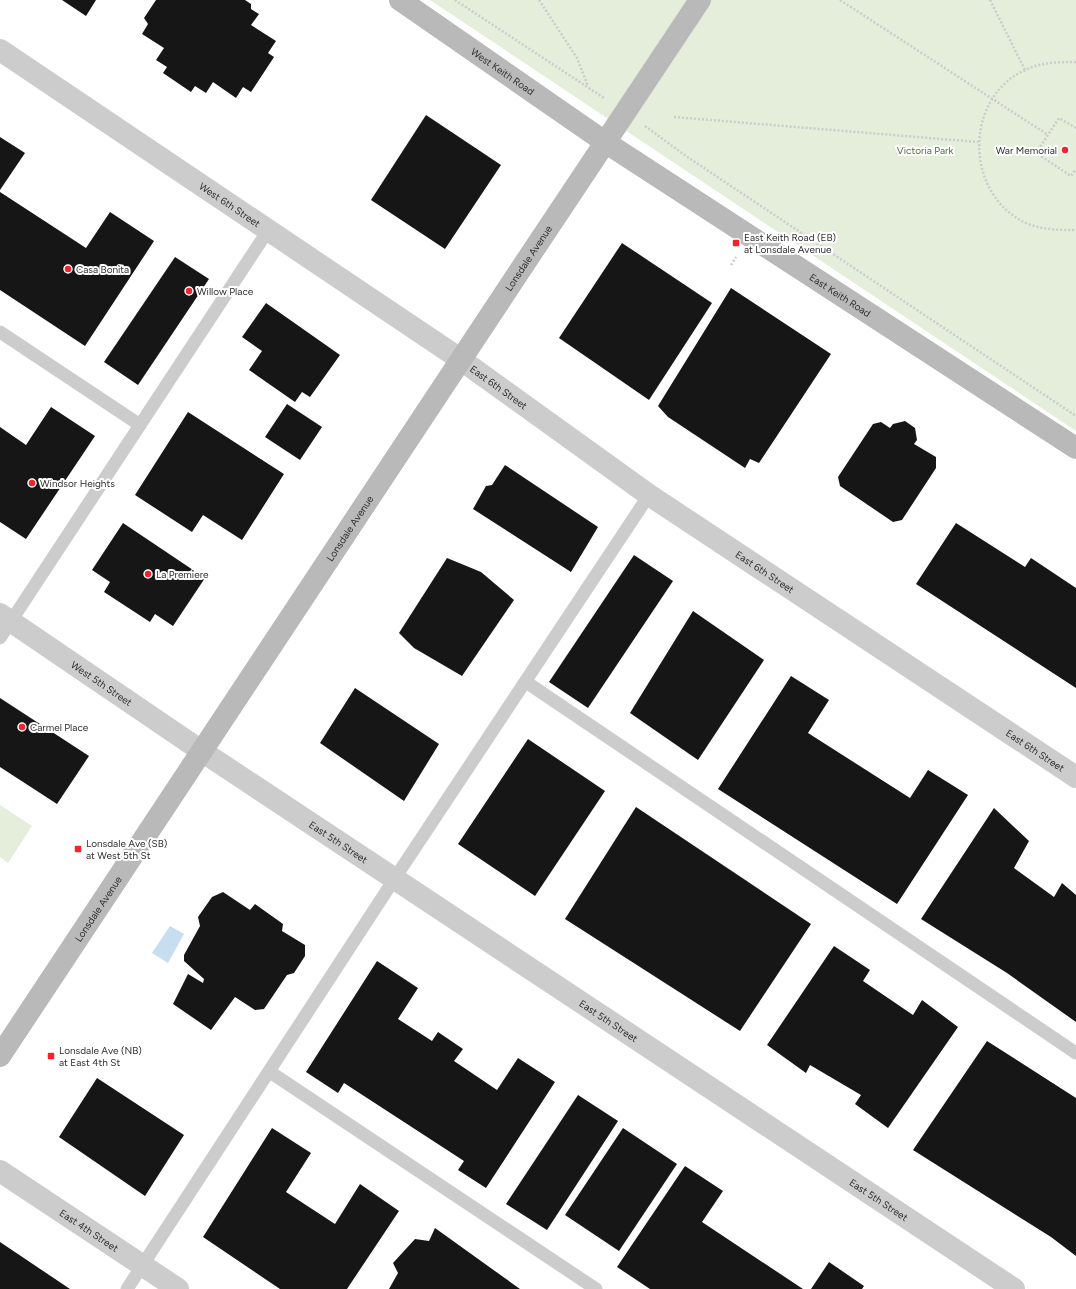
<svg xmlns="http://www.w3.org/2000/svg" width="1076" height="1289" font-family="Figtree,sans-serif">
<style>
.green{fill:#e5eddb}
.water{fill:#c6deef}
.building{fill:#161616}
.lines{fill:none;stroke-linecap:round;stroke-linejoin:round}
.path{stroke:#ccc;stroke-width:2.5;stroke-dasharray:2 2;stroke-linecap:butt}
.lane{stroke:#ccc;stroke-width:13}
.street{stroke:#ccc;stroke-width:22}
.secondary{stroke:#b9b9b9;stroke-width:22}
.poi-dot{fill:#f5222c;stroke:#fff;stroke-width:1.5}
.labels{text-anchor:middle;stroke-width:4;stroke-linejoin:round;paint-order:stroke}
.street-label{font-size:10px;fill:#2f2f2f;stroke:#fff}
.park-label{font-size:10px;fill:#506f38;stroke:#fff}
.poi-label{font-size:10px;fill:#2f2f2f;stroke:#fff;text-anchor:start}
</style>
<rect width="100%" height="100%" fill="#fff"/>
<g class="green">
<path d="M430,0H1076V431Z"/>
<path d="M0,805L32,826L8,863L0,857Z"/>
</g>
<path class="water" d="M170,926L184,934L168,963L152,953Z"/>
<g class="building">
<path d="M62,0H96L86,16Z"/>
<path d="M156,0H245L251,4V9L259,14L251,25L276,41L268,53L274,57L251,92L243,87L236,98L213,82L206,93L195,86L191,92L163,73L167,67L156,60L164,48L142,34L148,24L144,18Z"/>
<path d="M426,115L501,165L445,249L371,200Z"/>
<path d="M0,137L25,153L0,190Z"/>
<path d="M0,192L86,248L110,212L154,241L85,346L0,290Z"/>
<path d="M622,243L712,303L649,400L559,338Z"/>
<path d="M175,257L209,279L138,385L104,362Z"/>
<path d="M731,288L831,354L759,463L750,459L745,468L668,417L658,406Z"/>
<path d="M266,303L340,355L310,397L302,392L295,402L249,370L262,351L242,337Z"/>
<path d="M287,404L322,427L300,460L265,437Z"/>
<path d="M51,407L95,436L26,539L0,522V427L26,445Z"/>
<path d="M188,412L284,474L242,540L203,515L192,532L135,495Z"/>
<path d="M905,421L915,428L917,440L914,444L936,457V468L902,520L893,522L840,486L838,477L873,424L881,422L890,428L893,424Z"/>
<path d="M505,465L598,527L571,572L473,509L486,486L492,485Z"/>
<path d="M123,523L205,578L173,626L155,614L150,622L104,592L110,582L92,570Z"/>
<path d="M956,523L1025,567L1031,558L1076,588V688L916,584Z"/>
<path d="M634,555L673,581L588,708L549,682Z"/>
<path d="M447,558L481,572L514,600L462,676L414,648L399,633Z"/>
<path d="M693,611L764,660L698,760L630,713Z"/>
<path d="M791,676L829,700L808,733L910,798L928,770L968,795L897,904L718,789Z"/>
<path d="M355,688L439,744L404,801L320,743Z"/>
<path d="M0,698L89,756L57,804L0,767Z"/>
<path d="M528,739L605,791L535,896L458,844Z"/>
<path d="M636,807L811,924L740,1031L565,919Z"/>
<path d="M994,808L1029,841L1014,868L1054,897L1062,883L1076,895V1022L1007,973L921,919Z"/>
<path d="M223,892L250,910L255,904L283,924L282,931L305,945V956L294,973L287,975L264,1009L255,1010L235,997L211,1030L173,1004L188,974L203,983L204,979L184,961V955L200,926L198,917L212,897Z"/>
<path d="M834,946L870,970L863,981L913,1015L922,1000L958,1027L888,1128L855,1104L861,1095L810,1065L806,1073L767,1045Z"/>
<path d="M377,961L418,988L398,1019L432,1041L438,1032L463,1049L454,1061L497,1090L518,1058L555,1082L486,1188L458,1170L464,1161L344,1083L338,1093L306,1072Z"/>
<path d="M987,1041L1076,1098V1256L1051,1237L913,1150Z"/>
<path d="M97,1078L184,1135L145,1196L59,1137Z"/>
<path d="M578,1095L618,1121L547,1230L506,1204Z"/>
<path d="M272,1128L311,1153L286,1192L335,1224L360,1184L399,1211L347,1289H280L203,1237Z"/>
<path d="M623,1128L677,1164L619,1251L565,1215Z"/>
<path d="M685,1166L723,1191L702,1222L803,1289H650L617,1267Z"/>
<path d="M435,1228L520,1289H389L398,1273L393,1263L415,1239L429,1241Z"/>
<path d="M0,1242L70,1289H0Z"/>
<path d="M829,1262L864,1286L862,1289H811Z"/>
</g>
<g class="lines">
<g class="path">
<path d="M455,0L604,98"/>
<path d="M539,0L577,58L588,86"/>
<path d="M840,0L1048,135"/>
<path d="M990,0L1025,70"/>
<path d="M1076,62C1058,62 1042,62 1025,70C962,99 965,197 1028,224C1044,230 1060,230 1076,230"/>
<path d="M674,117L978,142"/>
<path d="M645,126L686,156L1076,416"/>
<path d="M1076,128L1059,118L1036,153L1071,176L1076,169"/>
<path d="M731,265L736,257"/>
</g>
<g class="lane">
<path d="M0,332L140,425L269,229"/>
<path d="M0,638L140,425"/>
<path d="M526,682L1076,1053"/>
<path d="M270,1072L596,1289"/>
<path d="M127,1289L395,878L649,495"/>
</g>
<g class="street">
<path id="s1" d="M0,50L460,359L649,495L1076,777"/>
<path id="s2" d="M0,614L203,752L1014,1289"/>
<path id="s3" d="M0,1171L178,1289"/>
</g>
<g class="secondary">
<path id="s4" d="M400,0L605,142L1076,448"/>
<path id="s5" d="M0,1056C234,705 465,351 700,0"/>
</g>
</g>
<g class="poi-dot">
<circle cx="1065" cy="150" r="4"/>
<rect x="732" y="239" width="8" height="8" rx="2"/>
<circle cx="68" cy="269" r="4"/>
<circle cx="189" cy="291" r="4"/>
<circle cx="32" cy="483" r="4"/>
<circle cx="148" cy="574" r="4"/>
<circle cx="22" cy="727" r="4"/>
<rect x="74" y="845" width="8" height="8" rx="2"/>
<rect x="47" y="1052" width="8" height="8" rx="2"/>
</g>
<g class="labels">
<g class="street-label">
<text dy="4" stroke="none"><textPath href="#s4" startOffset="125">West Keith Road</textPath></text>
<text dy="4" stroke="none"><textPath href="#s1" startOffset="277">West 6th Street</textPath></text>
<text dy="4" stroke="none"><textPath href="#s5" startOffset="957">Lonsdale Avenue</textPath></text>
<text dy="4" stroke="none"><textPath href="#s4" startOffset="530">East Keith Road</textPath></text>
<text dy="4" stroke="none"><textPath href="#s1" startOffset="602">East 6th Street</textPath></text>
<text dy="4" stroke="none"><textPath href="#s5" startOffset="633">Lonsdale Avenue</textPath></text>
<text dy="4" stroke="none"><textPath href="#s1" startOffset="926">East 6th Street</textPath></text>
<text dy="4" stroke="none"><textPath href="#s2" startOffset="123">West 5th Street</textPath></text>
<text dy="4" stroke="none"><textPath href="#s1" startOffset="1250">East 6th Street</textPath></text>
<text dy="4" stroke="none"><textPath href="#s2" startOffset="408">East 5th Street</textPath></text>
<text dy="4" stroke="none"><textPath href="#s5" startOffset="177">Lonsdale Avenue</textPath></text>
<text dy="4" stroke="none"><textPath href="#s2" startOffset="732">East 5th Street</textPath></text>
<text dy="4" stroke="none"><textPath href="#s2" startOffset="1056">East 5th Street</textPath></text>
<text dy="4" stroke="none"><textPath href="#s3" startOffset="107">East 4th Street</textPath></text>
</g>
<g class="park-label">
<text x="925" y="154">Victoria Park</text>
</g>
<g class="poi-label">
<text x="1057" y="154" text-anchor="end">War Memorial</text>
<text x="744" y="241">East Keith Road (EB)<tspan x="744" dy="12">at Lonsdale Avenue</tspan></text>
<text x="76" y="273">Casa Bonita</text>
<text x="197" y="295">Willow Place</text>
<text x="40" y="487">Windsor Heights</text>
<text x="156" y="578">La Premiere</text>
<text x="30" y="731">Carmel Place</text>
<text x="86" y="847">Lonsdale Ave (SB)<tspan x="86" dy="12">at West 5th St</tspan></text>
<text x="59" y="1054">Lonsdale Ave (NB)<tspan x="59" dy="12">at East 4th St</tspan></text>
</g>
</g>
</svg>
